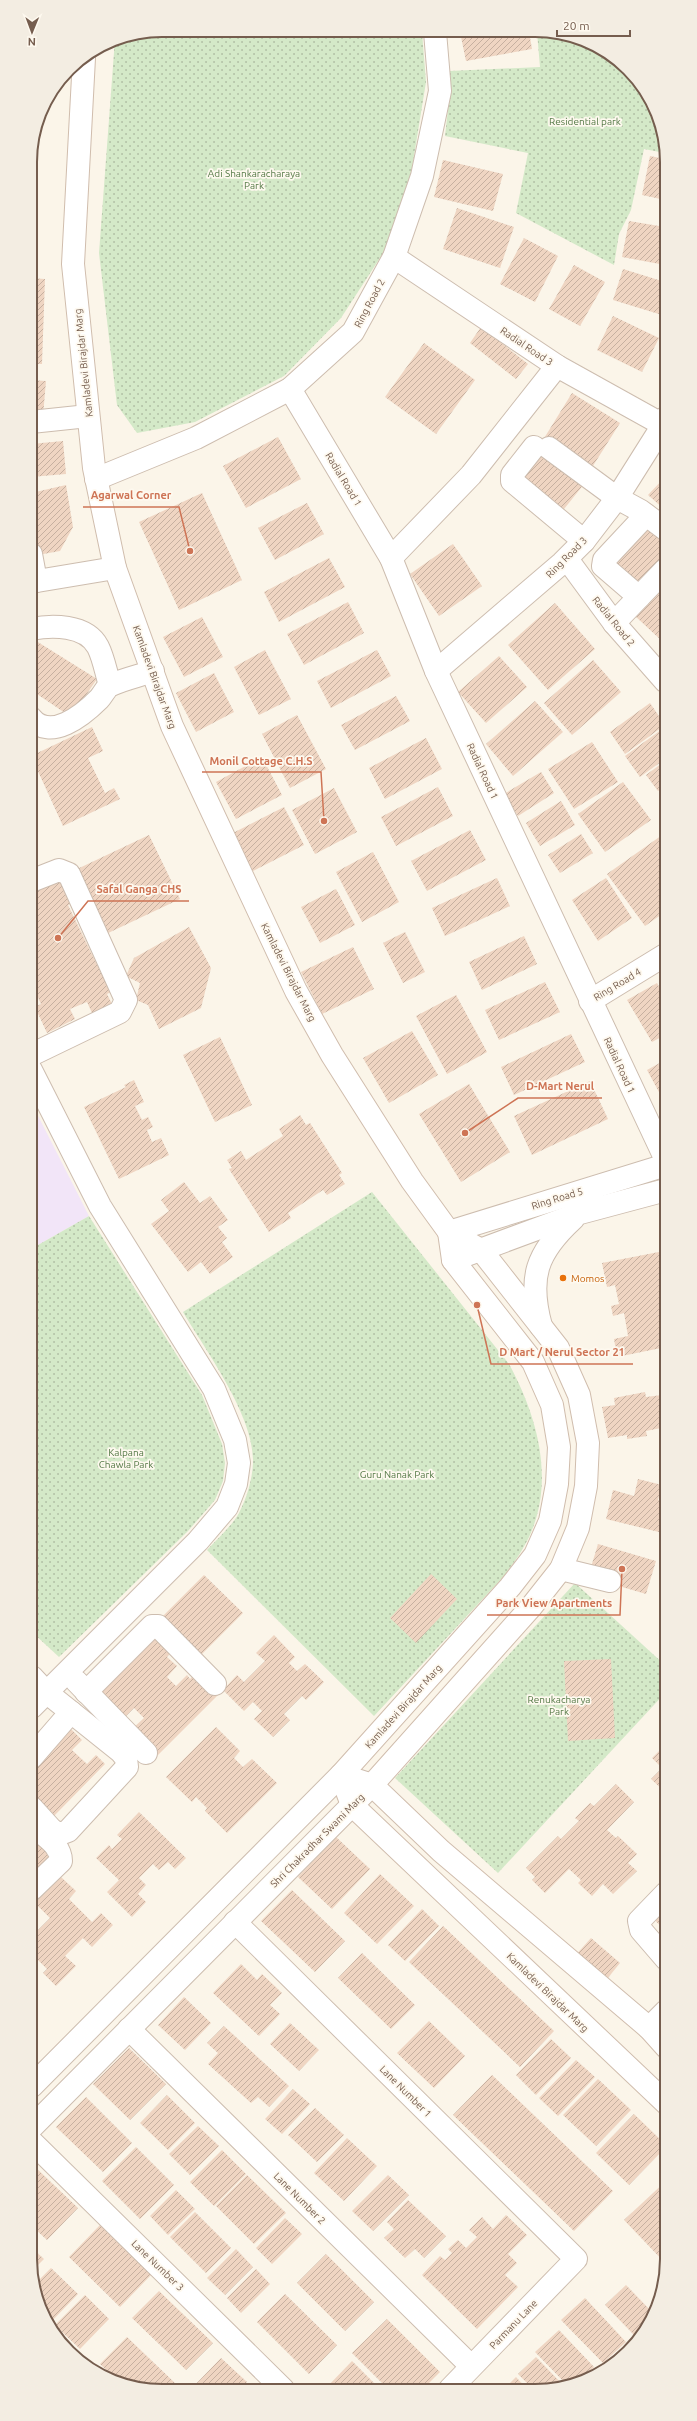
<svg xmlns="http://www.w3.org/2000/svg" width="697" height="2421" font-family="Ubuntu,sans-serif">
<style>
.education{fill:#f2e5f8}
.park{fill:url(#park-dots)}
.building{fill:url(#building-hatch)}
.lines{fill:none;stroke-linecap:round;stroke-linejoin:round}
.street-casing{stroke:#cdbdaf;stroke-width:24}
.secondary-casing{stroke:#d0bdad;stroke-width:24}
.street{stroke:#fff;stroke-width:22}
.secondary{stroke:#fff;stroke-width:22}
.food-dot{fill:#e8710a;stroke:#fef9ef;stroke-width:1.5}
.labels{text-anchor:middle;stroke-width:3.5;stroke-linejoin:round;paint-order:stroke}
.park-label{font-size:10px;fill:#547946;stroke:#fef9ef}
.street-label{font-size:10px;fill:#755d4e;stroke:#fef9ef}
.food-label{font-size:10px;fill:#c56008;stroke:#fef9ef;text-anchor:start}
.rim{fill:none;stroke:#755d4e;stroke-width:2}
.leader{fill:none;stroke:#ce7455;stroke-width:1.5}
.callout-dot{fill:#ce7455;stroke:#fef9ef;stroke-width:1.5}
.callout-label{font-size:11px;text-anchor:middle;font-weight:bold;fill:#ce7455;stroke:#fef9ef;stroke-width:3.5;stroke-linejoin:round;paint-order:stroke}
</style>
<defs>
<pattern id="park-dots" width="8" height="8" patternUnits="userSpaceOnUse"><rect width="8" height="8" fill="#d4e9c8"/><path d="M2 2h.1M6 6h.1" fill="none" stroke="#b1c0a5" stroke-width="1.8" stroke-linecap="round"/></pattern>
<pattern id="building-hatch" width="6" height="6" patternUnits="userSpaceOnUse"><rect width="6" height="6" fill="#efd5c2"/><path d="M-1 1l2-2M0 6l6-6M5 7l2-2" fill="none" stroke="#c6b0a0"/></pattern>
</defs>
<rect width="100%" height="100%" fill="#fbf5e9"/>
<path class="education" d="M31,1102L89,1216L31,1249Z"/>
<g class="park">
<path d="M162,30L422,32L426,82L412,168L391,241L341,318L284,376L195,422L137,433L117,405L99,253L115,39Z"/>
<path d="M537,32C545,32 555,31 562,33C617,46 664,95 665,153L644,149L631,210L619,234L614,265L516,213L528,153L445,136L450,92L449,71L540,67Z"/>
<path d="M372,1192L509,1364C540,1421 558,1491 522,1550C517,1559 510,1567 505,1575L374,1716L207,1550C217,1539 232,1526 239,1513C247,1497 252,1481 253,1463C255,1417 206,1351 183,1312Z"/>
<path d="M89,1216L202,1395L222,1444L225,1463L223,1481L215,1500L188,1531L59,1657L32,1632L31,1249Z"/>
<path d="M575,1583L666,1666V1692L498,1873L395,1778Z"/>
</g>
<g class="building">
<path d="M460,32H529L532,49L466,61Z"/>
<path d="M650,156L665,159V200L642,195Z"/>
<path d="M443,160L503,174L493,211L434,197Z"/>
<path d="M457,208L514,227L500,268L443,249Z"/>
<path d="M629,221L665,227V265L622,257Z"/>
<path d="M524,238L558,256L535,302L500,284Z"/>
<path d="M574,265L605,282L580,326L549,309Z"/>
<path d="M623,269L665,282V307L662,315L613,300Z"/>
<path d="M30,278L45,279L42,364H30Z"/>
<path d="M613,316L659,338L642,372L597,350Z"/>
<path d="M481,327L528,364L516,379L470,343Z"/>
<path d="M424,343L475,380L436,434L385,397Z"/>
<path d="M31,380L46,381L43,416L31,415Z"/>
<path d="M572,393L620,423L591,469L543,440Z"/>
<path d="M278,437L301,479L246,508L223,466Z"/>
<path d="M63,441L66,474L31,477V444Z"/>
<path d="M540,446L585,483L560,514L515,478Z"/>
<path d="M665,477V510L648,495Z"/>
<path d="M66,485L73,527L60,551L38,555L31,518V493Z"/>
<path d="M202,493L242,580L179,610L139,522Z"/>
<path d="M307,503L324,534L275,560L258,528Z"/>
<path d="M649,518L665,532V560L638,590L607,564Z"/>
<path d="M453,544L482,586L439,616L410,574Z"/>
<path d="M329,558L345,587L279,622L264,592Z"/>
<path d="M665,584V638L662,641L635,616Z"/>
<path d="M348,602L364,633L304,665L287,634Z"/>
<path d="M555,603L595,649L548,690L508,645Z"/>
<path d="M202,617L223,657L184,677L163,637Z"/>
<path d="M33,639L97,679L71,717L31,690V642Z"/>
<path d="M265,650L291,699L259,715L234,667Z"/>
<path d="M377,650L391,676L331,708L317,681Z"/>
<path d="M499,656L527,687L486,723L458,692Z"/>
<path d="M593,660L621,692L572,735L544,703Z"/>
<path d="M214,673L234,712L196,732L176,693Z"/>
<path d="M396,696L410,721L355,750L341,725Z"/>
<path d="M535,701L563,732L513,776L486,744Z"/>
<path d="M650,703L665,725L625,754L610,732Z"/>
<path d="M297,715L326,769L290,788L262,734Z"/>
<path d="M92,727L103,751L88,758L105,793L114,788L120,799L63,826L31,756Z"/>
<path d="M665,727V759L640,777L625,756Z"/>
<path d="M426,738L442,769L385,799L369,768Z"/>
<path d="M592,742L618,782L574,809L548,769Z"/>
<path d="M262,757L282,795L236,819L216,782Z"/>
<path d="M665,761V786L658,791L646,775Z"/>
<path d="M541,772L554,793L518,816L504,794Z"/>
<path d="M623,782L651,820L605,852L578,814Z"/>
<path d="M438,787L453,816L396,846L381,817Z"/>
<path d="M334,788L357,832L315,854L292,810Z"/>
<path d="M561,801L575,825L540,846L526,823Z"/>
<path d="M284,807L304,845L253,871L233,833Z"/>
<path d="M470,830L486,860L427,891L411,861Z"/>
<path d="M665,833V912L645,926L607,874Z"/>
<path d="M581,834L593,853L560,873L548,855Z"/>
<path d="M149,835L180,899L104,935L73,871Z"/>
<path d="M373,852L399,902L362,922L336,872Z"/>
<path d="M64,877L75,902L68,905L101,973L104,972L113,991L107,994L112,1004L92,1013L87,1002L70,1009L75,1019L47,1033L35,1007L41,1004L31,983V893Z"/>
<path d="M497,878L510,906L445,936L432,908Z"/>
<path d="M606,878L632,918L598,941L572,900Z"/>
<path d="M336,889L355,925L320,943L301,907Z"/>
<path d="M189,927L211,968L201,1008L159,1029L148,1005L136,1000L140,983L126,976L134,958Z"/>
<path d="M405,932L425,972L403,983L383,943Z"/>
<path d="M524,936L537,964L482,990L469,962Z"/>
<path d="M353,947L374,989L322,1014L301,972Z"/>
<path d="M545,982L560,1012L499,1040L485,1010Z"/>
<path d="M657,983L665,997V1035L652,1042L627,1000Z"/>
<path d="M456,995L487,1052L447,1074L416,1016Z"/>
<path d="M412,1031L438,1075L389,1103L363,1058Z"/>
<path d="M571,1034L585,1062L514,1095L501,1067Z"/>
<path d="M220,1037L252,1105L215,1122L183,1055Z"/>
<path d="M665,1060L666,1088V1105L647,1070Z"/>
<path d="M134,1080L144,1102L135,1106L142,1120L148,1117L153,1127L147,1130L152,1142L161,1138L169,1155L119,1179L84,1107L126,1087L124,1085Z"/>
<path d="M590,1081L608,1119L532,1155L514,1116Z"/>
<path d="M469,1084L510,1152L461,1182L419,1114Z"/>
<path d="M300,1115L306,1125L310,1123L342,1173L339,1175L345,1184L327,1195L323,1190L288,1213L291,1218L269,1232L229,1169L232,1168L227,1160L241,1151L246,1160L283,1136L279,1129Z"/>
<path d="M31,1176L38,1188L31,1191Z"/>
<path d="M184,1182L200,1203L210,1196L228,1220L218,1227L227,1238L222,1242L233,1257L210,1274L201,1262L188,1272L151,1224L169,1211L161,1200Z"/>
<path d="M664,1251L666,1274L659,1275L666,1312V1347L617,1357L614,1339L628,1336L624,1313L613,1316L611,1306L619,1304L615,1285L607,1287L602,1263Z"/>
<path d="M645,1392L646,1397L662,1395L666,1427L646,1431L647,1436L627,1439V1435L608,1438L602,1407L615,1405L614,1398Z"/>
<path d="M638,1479L662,1485L658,1500L666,1502V1520L663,1533L606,1519L613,1490L634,1496Z"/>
<path d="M598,1544L656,1561L646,1594L588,1577Z"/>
<path d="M431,1574L457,1599L416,1643L390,1618Z"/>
<path d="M204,1575L243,1613L199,1657L160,1619Z"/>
<path d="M156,1635L172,1651L167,1657L177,1666L167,1677L176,1686L187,1675L190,1679L197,1672L219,1694L158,1755L132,1729L144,1718L134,1708L121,1721L95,1696Z"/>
<path d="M274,1635L295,1657L289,1663L297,1671L305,1664L324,1682L306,1700L302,1696L284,1714L290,1720L273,1737L254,1719L262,1711L253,1702L244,1711L223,1690L237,1675L244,1682L265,1661L256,1653Z"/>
<path d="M611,1659L615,1738L568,1741L564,1661Z"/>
<path d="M69,1727L82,1740L72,1750L87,1764L96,1755L105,1764L54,1816L32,1794V1764Z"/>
<path d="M216,1727L240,1751L234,1758L243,1767L252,1759L277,1783L227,1833L205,1811L207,1808L196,1797L192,1802L166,1777Z"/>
<path d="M663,1747L666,1750V1793L651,1779L662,1768L652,1758Z"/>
<path d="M616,1784L634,1802L607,1830L616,1838L618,1836L637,1854L628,1863L637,1871L613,1894L603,1884L592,1896L578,1883L581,1880L569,1869L545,1893L532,1880L535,1877L526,1868L558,1836L561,1839L579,1821L575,1818L590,1803L594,1806Z"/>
<path d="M139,1812L186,1858L175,1869L168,1862L159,1870L153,1864L139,1878L146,1885L138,1894L146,1902L132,1917L107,1892L119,1880L96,1858L109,1845L112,1849L122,1839L117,1835Z"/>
<path d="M32,1837L53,1857L32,1878Z"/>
<path d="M336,1837L370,1869L332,1909L298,1877Z"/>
<path d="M380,1874L414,1906L377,1944L344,1913Z"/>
<path d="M61,1877L76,1891L69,1899L92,1922L101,1913L113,1925L92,1947L83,1938L65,1956L76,1966L56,1986L43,1973L47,1969L32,1954V1926L37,1931L50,1918L35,1903Z"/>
<path d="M292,1890L345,1941L315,1972L261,1921Z"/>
<path d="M664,1908L666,1910V1932L653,1918Z"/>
<path d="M422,1909L439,1926L405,1961L388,1945Z"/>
<path d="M443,1926L554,2031L520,2067L409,1962Z"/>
<path d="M591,1938L620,1963L603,1984L573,1958Z"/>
<path d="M362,1953L415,2005L391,2029L338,1978Z"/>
<path d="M241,1964L257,1980L262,1974L282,1993L270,2005L280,2014L259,2036L213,1993Z"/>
<path d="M184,1997L211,2023L185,2050L158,2025Z"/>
<path d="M429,2021L465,2056L434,2088L397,2053Z"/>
<path d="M290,2023L319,2050L299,2071L270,2044Z"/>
<path d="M224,2026L289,2086L269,2107L258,2097L251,2103L208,2064L218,2053L207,2043Z"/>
<path d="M551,2039L571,2058L536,2095L516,2075Z"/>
<path d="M129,2048L166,2084L130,2120L93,2084Z"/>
<path d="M576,2060L595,2077L558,2116L539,2098Z"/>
<path d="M492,2075L613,2191L574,2231L453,2115Z"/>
<path d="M598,2079L631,2110L596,2146L563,2115Z"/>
<path d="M293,2089L310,2104L282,2134L265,2119Z"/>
<path d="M167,2095L195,2123L168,2150L140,2123Z"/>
<path d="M86,2097L132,2143L103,2172L56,2127Z"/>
<path d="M315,2108L344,2135L317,2162L288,2135Z"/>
<path d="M634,2114L667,2146L629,2185L596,2153Z"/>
<path d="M198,2126L219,2146L190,2175L169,2154Z"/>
<path d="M347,2138L377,2166L344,2201L314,2173Z"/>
<path d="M136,2147L174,2185L140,2219L102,2181Z"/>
<path d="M222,2150L246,2174L214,2206L190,2182Z"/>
<path d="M33,2165L78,2208L47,2240L32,2226Z"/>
<path d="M247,2175L286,2213L254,2244L216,2206Z"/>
<path d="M388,2175L409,2195L373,2231L352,2211Z"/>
<path d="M667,2180V2265L624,2220Z"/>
<path d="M176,2190L195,2209L168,2235L150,2216Z"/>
<path d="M408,2200L446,2236L424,2258L415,2249L405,2258L384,2238L394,2229L387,2222Z"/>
<path d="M195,2212L231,2248L206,2273L170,2237Z"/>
<path d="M506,2215L527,2235L508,2254L517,2263L505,2275L518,2287L477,2329L422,2275L440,2256L445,2260L452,2253L448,2249L458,2240L466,2248L477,2237L469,2230L482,2217L493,2229Z"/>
<path d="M285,2218L302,2234L272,2264L256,2248Z"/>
<path d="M101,2224L152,2274L120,2307L69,2257Z"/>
<path d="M32,2248L44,2259L32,2271Z"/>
<path d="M236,2249L253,2267L225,2295L207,2278Z"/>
<path d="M326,2254L374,2302L345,2331L297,2283Z"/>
<path d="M51,2268L78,2294L48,2325L33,2286Z"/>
<path d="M256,2269L270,2284L241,2313L227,2298Z"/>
<path d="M626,2285L654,2314L634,2335L605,2305Z"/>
<path d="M159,2291L213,2343L186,2370L132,2318Z"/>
<path d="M285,2294L337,2345L309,2374L257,2322Z"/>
<path d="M85,2295L109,2319L80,2349L55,2325Z"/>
<path d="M585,2298L626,2342L603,2363L561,2320Z"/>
<path d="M387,2319L440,2372L423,2389H388L352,2353Z"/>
<path d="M559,2330L594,2367L579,2382L568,2386L535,2352Z"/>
<path d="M127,2337L176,2384L172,2389H136L120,2383L100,2364Z"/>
<path d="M536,2357L565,2387L533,2389L518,2374Z"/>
<path d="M221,2358L247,2382L241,2389H191Z"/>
<path d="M352,2361L380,2389L326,2388Z"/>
<path d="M516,2377L527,2389H504Z"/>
</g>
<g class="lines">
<g class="street-casing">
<g id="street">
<path d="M394,257L557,366L665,426"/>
<path d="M290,389L391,558L436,671L666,1160"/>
<path d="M31,422L88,416"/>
<path d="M534,447L512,475V481L584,541"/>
<path d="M549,448L617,498L641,511L665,529"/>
<path d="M96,479L196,438L290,389L353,332L394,257L422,176L440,91L435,32"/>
<path d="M31,554L36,581"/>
<path d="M391,558L471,475L557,366"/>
<path d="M567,559L614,623L665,681"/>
<path d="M31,582L115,568"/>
<path d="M639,597L603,566L604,560L646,515"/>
<path d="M614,623L665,570"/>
<path d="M31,629C51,625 86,624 98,647C104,659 106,673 110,685"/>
<path d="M436,671L562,563L584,541L617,498L663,425L665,418"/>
<path d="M31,718C50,742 83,715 99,699C103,695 106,687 111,685C124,679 139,676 153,671"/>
<path d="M31,881L59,870L69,874L126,1000L120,1012L31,1055"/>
<path d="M590,1001L665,955"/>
<path d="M31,1070L100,1206L214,1389L235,1440L239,1463L236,1484L227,1507L198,1541L32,1707"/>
<path d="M449,1232L666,1165"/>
<path d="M453,1260L580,1213L666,1190"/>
<path d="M541,1326C528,1278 536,1253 573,1219"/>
<path d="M561,1569L610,1581"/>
<path d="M32,1677L46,1692L121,1752L126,1758L127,1767L68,1831L60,1834L52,1830L32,1808"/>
<path d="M76,1681L146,1753"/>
<path d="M86,1692L152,1626H158L215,1684"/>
<path d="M32,1757L71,1712"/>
<path d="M32,1889L61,1861C61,1846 47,1838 37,1829"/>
<path d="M666,1893L639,1921L641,1930L666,1959"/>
<path d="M235,1922L576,2259L450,2389"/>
<path d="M649,2028L666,2011"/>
<path d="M129,2029L471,2366"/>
<path d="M32,2086L341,1775L372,1785L32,2127"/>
<path d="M32,2142L283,2389"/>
</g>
</g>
<g class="secondary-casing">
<g id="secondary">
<path d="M84,58L73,264L94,468L115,568L172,726L296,991L332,1055L412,1181L449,1232L481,1250L558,1348L579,1395L588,1443L586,1486L578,1528L561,1569L531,1607L372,1785L441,1851L649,2028L666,2047"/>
<path d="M449,1232L453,1260L533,1362L552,1405L559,1447L557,1484L550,1521L535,1555L510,1587L341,1775L352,1805L667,2104"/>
</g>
</g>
<use href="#street" class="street"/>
<use href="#secondary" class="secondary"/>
</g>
<circle class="food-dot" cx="563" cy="1278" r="4"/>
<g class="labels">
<g class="park-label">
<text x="585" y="125">Residential park</text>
<text x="254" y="177">Adi Shankaracharaya<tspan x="254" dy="12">Park</tspan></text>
<text x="126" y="1456">Kalpana<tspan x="126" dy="12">Chawla Park</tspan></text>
<text x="397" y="1478">Guru Nanak Park</text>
<text x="559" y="1703">Renukacharya<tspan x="559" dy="12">Park</tspan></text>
</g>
<g class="street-label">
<text transform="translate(369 303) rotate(-62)" y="4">Ring Road 2</text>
<text transform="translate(527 346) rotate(34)" y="4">Radial Road 3</text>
<text transform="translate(83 363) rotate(-96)" y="4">Kamladevi Birajdar Marg</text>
<text transform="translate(344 479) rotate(59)" y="4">Radial Road 1</text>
<text transform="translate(566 557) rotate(-45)" y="4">Ring Road 3</text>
<text transform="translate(614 621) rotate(51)" y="4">Radial Road 2</text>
<text transform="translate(155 677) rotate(70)" y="4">Kamladevi Birajdar Marg</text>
<text transform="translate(483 771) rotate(65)" y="4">Radial Road 1</text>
<text transform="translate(289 972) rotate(63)" y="4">Kamladevi Birajdar Marg</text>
<text transform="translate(617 984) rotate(-31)" y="4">Ring Road 4</text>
<text transform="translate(620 1065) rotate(65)" y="4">Radial Road 1</text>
<text transform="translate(557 1198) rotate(-17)" y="4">Ring Road 5</text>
<text transform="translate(403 1706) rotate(-48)" y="4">Kamladevi Birajdar Marg</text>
<text transform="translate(317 1840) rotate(-45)" y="4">Shri Chakradhar Swami Marg</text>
<text transform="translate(548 1992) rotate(44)" y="4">Kamladevi Birajdar Marg</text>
<text transform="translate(406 2091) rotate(45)" y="4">Lane Number 1</text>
<text transform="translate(300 2198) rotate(45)" y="4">Lane Number 2</text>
<text transform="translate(158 2265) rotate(44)" y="4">Lane Number 3</text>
<text transform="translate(513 2324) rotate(-46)" y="4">Parmanu Lane</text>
</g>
<g class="food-label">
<text x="571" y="1282">Momos</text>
</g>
</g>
<path d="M0 0H697V2421H0ZM162 37H535A125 125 0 0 1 660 162V2259A125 125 0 0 1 535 2384H162A125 125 0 0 1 37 2259V162A125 125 0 0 1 162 37Z" fill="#f3ede2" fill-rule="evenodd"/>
<path class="rim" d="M162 37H535A125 125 0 0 1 660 162V2259A125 125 0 0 1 535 2384H162A125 125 0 0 1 37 2259V162A125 125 0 0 1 162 37Z"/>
<path class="leader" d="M190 551L179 507H83M324 821L321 772H202M58 938L88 901H189M465 1133L518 1098H602M477 1305L491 1364H633M622 1569L620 1615H487"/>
<g class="callout-dot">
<circle cx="190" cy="551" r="4"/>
<circle cx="324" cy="821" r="4"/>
<circle cx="58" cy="938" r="4"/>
<circle cx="465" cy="1133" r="4"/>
<circle cx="477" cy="1305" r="4"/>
<circle cx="622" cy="1569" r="4"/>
</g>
<g class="callout-label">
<text x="131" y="499">Agarwal Corner</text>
<text x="261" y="765">Monil Cottage C.H.S</text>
<text x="139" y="893">Safal Ganga CHS</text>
<text x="560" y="1090">D-Mart Nerul</text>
<text x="562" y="1356">D Mart / Nerul Sector 21</text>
<text x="554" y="1607">Park View Apartments</text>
</g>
<g transform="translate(32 32) rotate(181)" stroke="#fef9ef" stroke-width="3" paint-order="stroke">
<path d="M0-3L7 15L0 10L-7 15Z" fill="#755d4e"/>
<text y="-6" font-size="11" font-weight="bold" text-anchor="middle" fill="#755d4e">N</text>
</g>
<path d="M557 30v6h73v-6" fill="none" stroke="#755d4e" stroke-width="2"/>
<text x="563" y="30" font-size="12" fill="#755d4e" stroke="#fef9ef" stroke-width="3" paint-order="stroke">20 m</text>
</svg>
